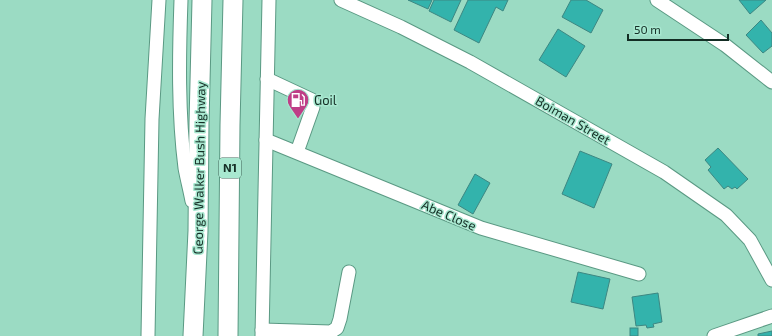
<svg xmlns="http://www.w3.org/2000/svg" width="772" height="336" font-family="'Exo 2',sans-serif">
<style>
.building{fill:#33b3ac;stroke:#3d8782}
.lines{fill:none;stroke-linecap:round;stroke-linejoin:round}
.minor-casing{stroke:#5a9983;stroke-width:15}
.highway-casing{stroke:#5a9983;stroke-width:21}
.minor{stroke:#fff;stroke-width:13}
.highway{stroke:#fff;stroke-width:19}
.labels{text-anchor:middle;stroke-width:3;stroke-linejoin:round;paint-order:stroke}
.shield{fill:#a8e8d0;stroke:#406558;stroke-width:1}
.shield-label{font-size:12px;font-weight:bold;fill:#132d24}
.poi-label{font-size:13px;fill:#132d24;stroke:#a8e8d0;text-anchor:start}
.street-label{font-size:13px;fill:#132d24;stroke:#a8e8d0}
</style>
<rect width="100%" height="100%" fill="#9bdbc3"/>
<g class="building">
<path d="M408,0H432L428,9Z"/>
<path d="M434,0H461L451,22L429,11Z"/>
<path d="M468,0H508L503,11L496,7L479,43L454,30Z"/>
<path d="M571,0H586L603,10L591,33L562,17Z"/>
<path d="M739,0H766L750,14Z"/>
<path d="M761,20L772,33V46L763,53L746,35Z"/>
<path d="M558,29L585,46L566,77L539,60Z"/>
<path d="M718,148L748,179L737,189L735,187L732,189L728,186L724,189L708,170L711,167L705,160Z"/>
<path d="M580,151L612,164L594,208L562,194Z"/>
<path d="M475,174L490,183L473,214L458,205Z"/>
<path d="M578,272L610,279L603,309L571,302Z"/>
<path d="M658,293L662,322L653,324L654,327L647,328L646,325L636,326L632,297Z"/>
<rect x="630" y="328" width="8" height="8"/>
<path d="M772,331V336H758V334Z"/>
</g>
<g class="lines">
<g class="minor-casing">
<g id="minor">
<path d="M181,0C179,56 178,113 185,168C187,179 190,190 192,201"/>
<path d="M341,0L401,27L470,62L664,172L726,215L750,240L772,280"/>
<path d="M657,0L725,45L772,82"/>
<path d="M267,79L312,100L313,107L297,152"/>
<path d="M266,140L481,228L639,274"/>
<path d="M262,330L331,332L337,328L340,319L349,272"/>
<path d="M148,336L152,119L159,0"/>
<path d="M262,336L269,0"/>
<path d="M714,336L772,316"/>
</g>
</g>
<g class="highway-casing">
<g id="highway">
<path d="M193,336L198,231L199,123L202,0"/>
<path d="M228,336L230,125L233,0"/>
</g>
</g>
<use href="#minor" class="minor"/>
<use href="#highway" class="highway"/>
</g>
<defs>
<g id="fuel-pin" transform="scale(1.15)"><path d="M0 17L-7.5 6A9.5 9.5 0 1 1 7.5 6Z" fill="#bf3e87" stroke="#a8e8d0"/><path d="M-5.5-6h7V0h2V4h1.3V-2.5L3-4.5l.8-.8L6-3V5H2.5V1h-1V6h-7ZM-4.2-4.7v3.2H.2V-4.7Z" fill="#fff"/></g>
</defs>
<g fill-rule="evenodd">
<use href="#fuel-pin" x="298" y="100"/>
</g>
<g class="labels">
<rect class="shield" x="219" y="158" width="22" height="20" rx="3"/>
<g class="shield-label">
<text x="230" y="172">N1</text>
</g>
<g class="poi-label">
<text x="314" y="105">Goil</text>
</g>
<g class="street-label">
<text transform="translate(573 120) rotate(30)" y="5">Boiman Street</text>
<text transform="translate(199 168) rotate(-89)" y="5">George Walker Bush Highway</text>
<text transform="translate(449 215) rotate(23)" y="5">Abe Close</text>
</g>
</g>
<path d="M628 34v6h100v-6" fill="none" stroke="#132d24" stroke-width="2"/>
<text x="634" y="34" font-size="12" fill="#132d24" stroke="#a8e8d0" stroke-width="3" paint-order="stroke">50 m</text>
</svg>
